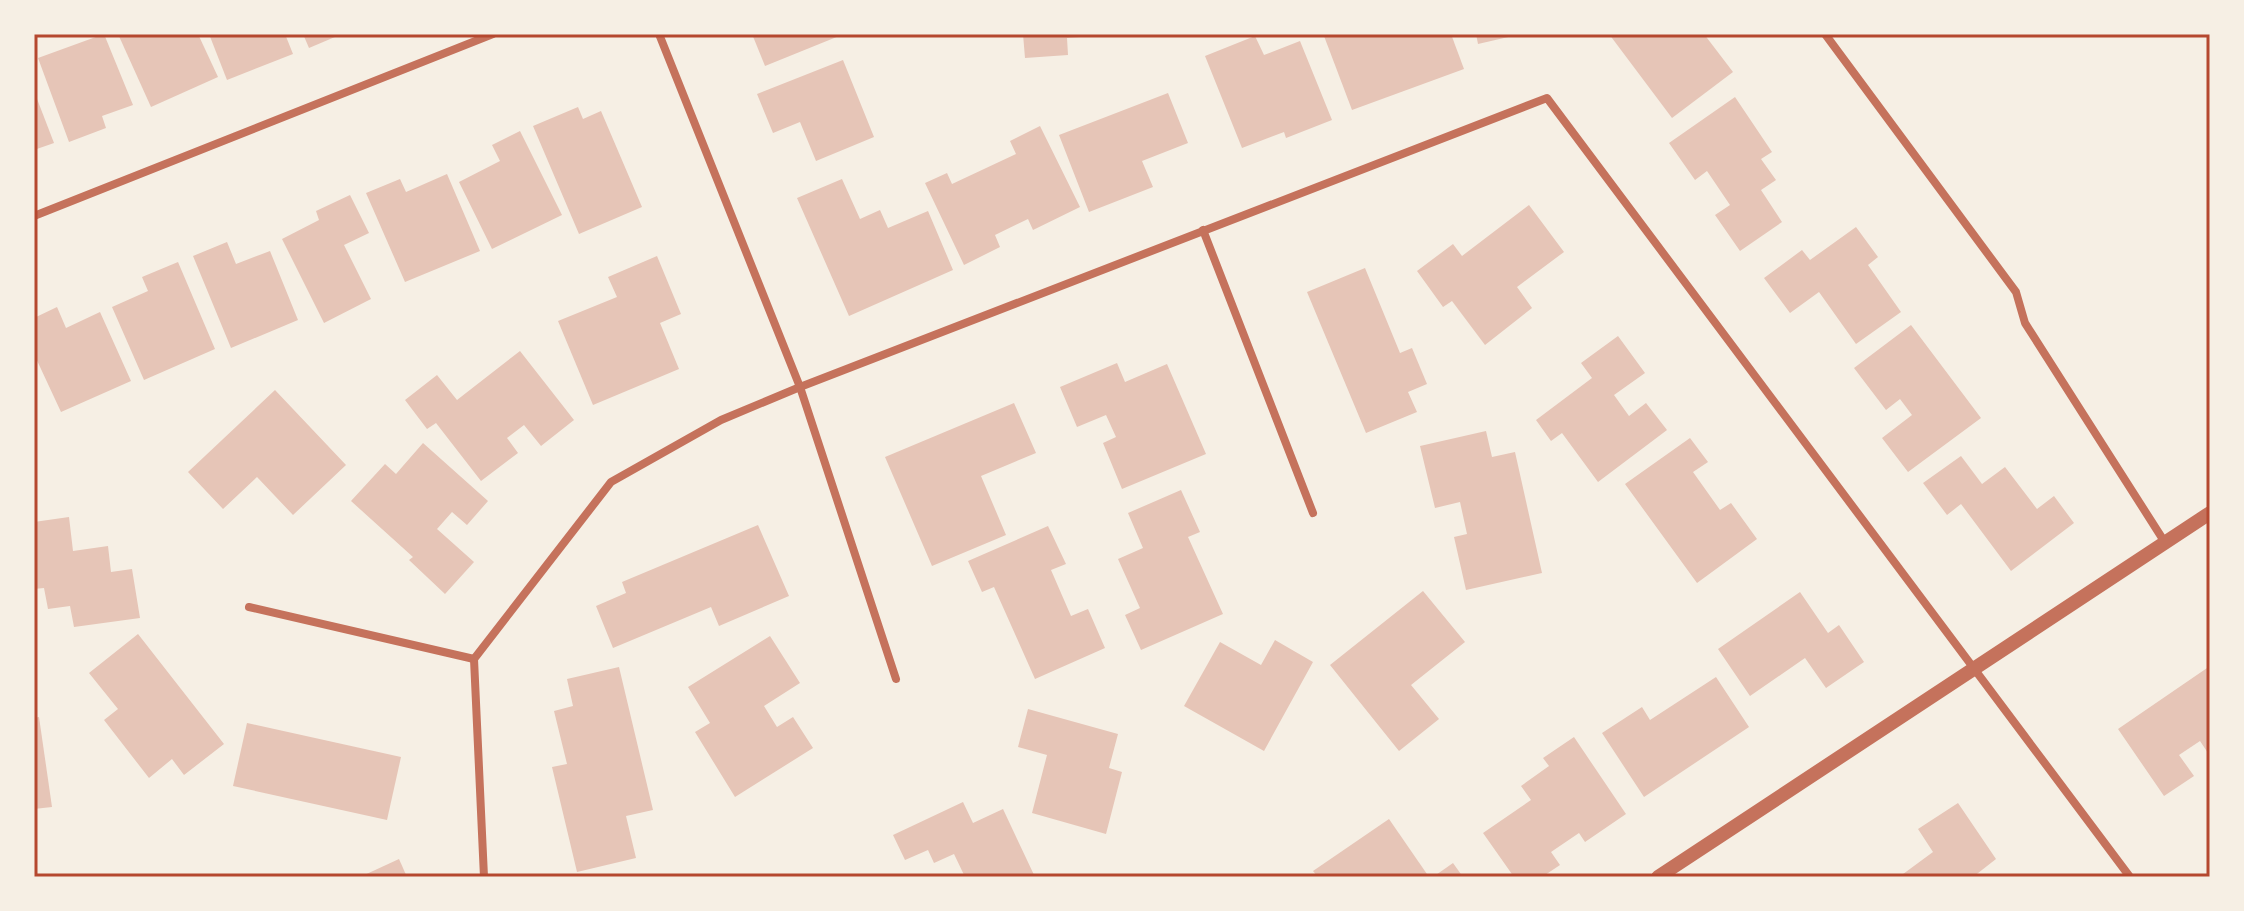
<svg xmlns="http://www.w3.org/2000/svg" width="2244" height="911" font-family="'Varela Round',sans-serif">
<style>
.building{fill:#e6c5b7}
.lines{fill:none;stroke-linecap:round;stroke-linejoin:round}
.minor{stroke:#c5725c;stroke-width:8}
.tertiary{stroke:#c5725c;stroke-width:14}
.neatline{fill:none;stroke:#b5482f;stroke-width:3}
</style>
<rect width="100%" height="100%" fill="#f6efe4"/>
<g class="building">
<path d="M104,34L133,105L102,116L106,128L69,142L38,58Z"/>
<path d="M118,34H198L218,77L151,107Z"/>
<path d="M209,34H285L293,54L227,80Z"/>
<path d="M303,34H342L309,48Z"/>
<path d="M752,34H844L765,66Z"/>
<path d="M1023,34H1094V36L1067,38L1068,55L1025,58Z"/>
<path d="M1330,34H1451L1464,69L1352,110L1324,36Z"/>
<path d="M1476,34H1517V35L1478,44Z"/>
<path d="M1609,34H1704L1733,72L1672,118Z"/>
<path d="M1255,36L1264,55L1300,41L1332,120L1286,138L1284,132L1242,148L1205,56Z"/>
<path d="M843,60L874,137L816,161L800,122L773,133L757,94Z"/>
<path d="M34,91L54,143L34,150Z"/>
<path d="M1168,93L1188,143L1142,161L1153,187L1089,212L1059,135Z"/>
<path d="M1735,97L1772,152L1761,159L1776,180L1761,190L1782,222L1740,251L1715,215L1730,205L1707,171L1695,180L1669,143Z"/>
<path d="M578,107L583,119L601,111L642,207L579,234L533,126Z"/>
<path d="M1040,126L1080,207L1033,230L1028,219L995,235L1000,247L964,265L925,183L947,173L952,184L1016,154L1010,141Z"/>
<path d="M520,131L562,215L492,249L459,182L500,161L492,145Z"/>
<path d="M447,174L480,251L405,282L366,193L400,179L406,192Z"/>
<path d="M842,179L860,219L880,210L888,228L928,211L953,270L849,316L797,198Z"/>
<path d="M350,195L369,233L344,245L371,299L324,323L282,239L319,220L316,211Z"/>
<path d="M1529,205L1564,252L1517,287L1532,308L1485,345L1452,301L1443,307L1417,271L1453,244L1462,256Z"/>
<path d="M1856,227L1878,257L1868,265L1901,312L1856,344L1819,292L1790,313L1764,278L1802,250L1810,260Z"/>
<path d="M227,242L236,264L270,251L298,320L231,348L193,256Z"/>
<path d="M657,256L681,314L660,323L679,369L593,405L558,321L617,297L608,277Z"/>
<path d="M178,262L215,349L144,380L112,307L148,291L142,277Z"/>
<path d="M1365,268L1400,353L1412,348L1427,384L1408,392L1417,412L1366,433L1307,292Z"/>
<path d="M57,307L66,328L100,312L131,381L61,412L34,354V318Z"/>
<path d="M1911,325L1981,418L1908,472L1882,438L1912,415L1900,399L1886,410L1854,368Z"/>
<path d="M1618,336L1645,373L1614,395L1629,416L1646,403L1667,430L1598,482L1562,433L1551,441L1536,420L1592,378L1581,363Z"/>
<path d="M520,351L574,420L541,446L524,425L507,438L518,453L481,481L436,423L427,429L405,400L437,375L457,400Z"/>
<path d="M1117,363L1125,382L1167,364L1206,454L1122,489L1103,443L1116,437L1106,415L1077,427L1060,387Z"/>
<path d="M275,390L346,465L293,515L257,477L223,509L188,472Z"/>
<path d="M1014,403L1036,453L981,476L1006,535L932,566L885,457Z"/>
<path d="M1486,431L1492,457L1515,452L1542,573L1466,590L1454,537L1467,534L1460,502L1435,508L1420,446Z"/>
<path d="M1690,438L1708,462L1693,472L1720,510L1731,503L1757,539L1697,583L1625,484Z"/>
<path d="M423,443L488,501L467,525L452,512L437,529L474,562L445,594L409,560L413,557L351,501L385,464L396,474Z"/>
<path d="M1961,456L1982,484L2005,467L2037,509L2054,496L2074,523L2011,571L1961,504L1947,515L1923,483Z"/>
<path d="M1181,490L1200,532L1188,537L1223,614L1141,650L1125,615L1140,608L1118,559L1143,548L1128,513Z"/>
<path d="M69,517L73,551L108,546L111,572L132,569L140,618L74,627L70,606L48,609L44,588L34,589V522Z"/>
<path d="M758,525L789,596L719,626L711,607L613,648L596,606L626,593L622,582Z"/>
<path d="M1048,526L1066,564L1051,570L1071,616L1088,609L1105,648L1035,679L994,587L982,592L968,561Z"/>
<path d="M1423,591L1465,642L1411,685L1439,719L1399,751L1330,665Z"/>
<path d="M1800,592L1828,633L1839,625L1864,662L1826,688L1805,658L1750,696L1718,649Z"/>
<path d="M138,634L224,744L184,775L172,759L149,778L104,720L118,709L89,673Z"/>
<path d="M770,636L800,683L764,706L777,727L793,717L813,748L735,797L695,732L710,723L688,687Z"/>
<path d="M1275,640L1313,662L1264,751L1184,706L1220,642L1261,665Z"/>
<path d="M2210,666V756L2200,741L2179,755L2194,776L2164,796L2118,729Z"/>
<path d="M619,667L653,810L626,816L636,858L577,872L552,767L567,764L554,711L573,706L567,679Z"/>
<path d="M1716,677L1749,727L1644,797L1602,733L1642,707L1650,720Z"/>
<path d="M1028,709L1118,734L1109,768L1122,772L1106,834L1032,813L1047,755L1018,747Z"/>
<path d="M39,717L52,807L34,809V718Z"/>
<path d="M247,723L401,757L387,820L233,786Z"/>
<path d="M1574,737L1626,814L1585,842L1579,833L1551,852L1560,865L1542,877H1514L1483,833L1531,800L1521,786L1549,766L1543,758Z"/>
<path d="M963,802L973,823L1003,809L1035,877H965L954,854L934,863L928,850L905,860L893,835Z"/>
<path d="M1958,803L1996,859L1973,877H1899L1933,852L1918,829Z"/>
<path d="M1389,819L1429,877H1318L1313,871Z"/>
<path d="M399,859L407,877H360Z"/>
<path d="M1453,863L1463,877H1433Z"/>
</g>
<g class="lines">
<g class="minor">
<path d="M659,34L800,387L896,679"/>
<path d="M1825,34L2016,292L2025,323L2164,541"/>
<path d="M34,216L493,34"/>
<path d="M1203,230L1313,513"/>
<path d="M249,607L474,659"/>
<path d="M484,877L474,659L611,482L721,420L800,387L1547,98L2130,877"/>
</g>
<path class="tertiary" d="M1658,877L2210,513"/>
</g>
<rect width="2244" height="911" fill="none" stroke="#f6efe4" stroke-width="72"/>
<rect x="36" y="36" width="2172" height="839" class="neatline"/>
</svg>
